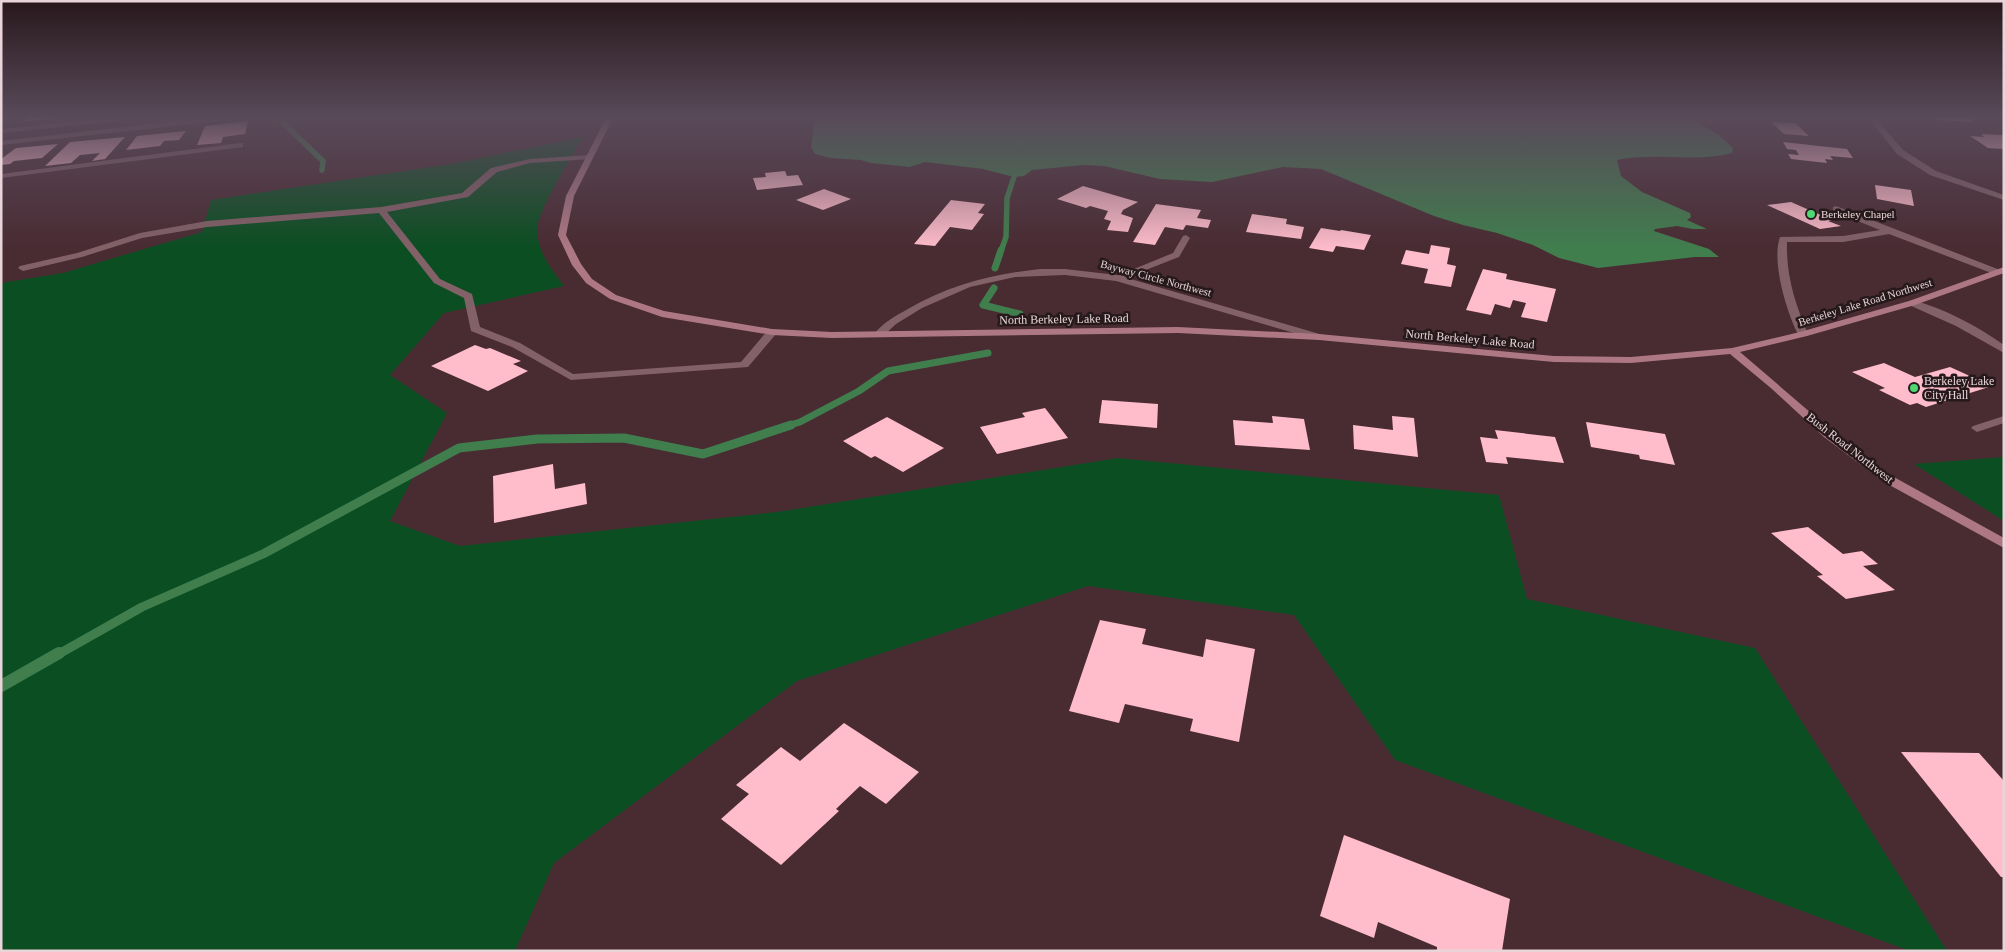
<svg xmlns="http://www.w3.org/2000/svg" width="2005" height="952" font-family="Georgia,serif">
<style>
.green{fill:#0a4e21}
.water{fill:#407e4d}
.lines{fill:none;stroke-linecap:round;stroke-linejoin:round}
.stream-far3{stroke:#407e4d;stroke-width:5.5}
.stream-far2{stroke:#407e4d;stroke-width:7}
.stream-far1{stroke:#407e4d;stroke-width:9}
.stream{stroke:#407e4d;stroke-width:12}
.building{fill:#ffbcca}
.lane{fill:#836168;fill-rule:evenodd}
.street{fill:#836168;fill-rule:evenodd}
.secondary{fill:#ad7884;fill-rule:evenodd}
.poi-dot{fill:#51d674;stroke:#26191b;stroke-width:2}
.labels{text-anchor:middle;stroke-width:5;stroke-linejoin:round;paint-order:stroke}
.far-poi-label{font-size:11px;fill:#e9d5d9;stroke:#26191b;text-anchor:start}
.far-street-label{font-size:11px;fill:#e9d5d9;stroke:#26191b}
.street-label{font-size:12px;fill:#e9d5d9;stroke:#26191b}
.poi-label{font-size:12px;fill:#e9d5d9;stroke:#26191b;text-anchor:start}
</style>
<rect width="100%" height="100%" fill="#492b32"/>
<g class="green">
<path d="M583,137C573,155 536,212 537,231C538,253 552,270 564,286L444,313L390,375L447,413L390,521L460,546L777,512L1118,458L1499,495L1527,599L1755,648L1947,951H1910L1395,760L1294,615L1088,586L797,681L554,863L515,951H1V283L63,273L202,232L211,200L451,164Z"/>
<path d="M2004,457V521L1914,464Z"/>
</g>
<path class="water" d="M815,116H1686L1718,134L1733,148L1732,153C1695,163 1655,152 1617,160L1621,176L1642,192L1690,213L1691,217L1687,220L1707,229H1693L1677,226L1655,229L1654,231L1709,249L1719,257H1695L1598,268L1559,258L1533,245L1497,233L1463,225L1434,216L1321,169L1283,167L1212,182L1160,179L1104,166L1084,165L1032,170L1024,176L1014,177L983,169L925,162L910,167L871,163L861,160L831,158L815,154L811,147Z"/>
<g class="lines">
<g class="stream-far3">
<path d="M281,116L280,120L323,161L322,170"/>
<path d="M1001,251L1006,237L1007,198L1014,177"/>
</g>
<g class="stream-far2">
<path d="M995,268L1001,250"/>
<path d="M994,288L983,305L1020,314"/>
<path d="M787,426L800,422L859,391L888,371L988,353"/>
</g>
<path class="stream-far1" d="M57,655L142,607L263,554L459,448L537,439L624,438L703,454L791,425"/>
<path class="stream" d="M1,686L59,653"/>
</g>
<g class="building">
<path d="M30,116H69L67,118L23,121Z"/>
<path d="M1930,116H1972L1978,120L1970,119L1975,122L1936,120Z"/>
<path d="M248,121L245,134L223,137L221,143L197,145L205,126Z"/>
<path d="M1771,122L1795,123L1809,136L1784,134Z"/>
<path d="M186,131L179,140L164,141L160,146L126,150L137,136Z"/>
<path d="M1981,134L2004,135V149L1988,148L1970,136L1984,137Z"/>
<path d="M125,137L105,159L92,161L100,153L80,155L71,163L45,166L70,142Z"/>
<path d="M1783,142L1847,149L1853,158L1830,156L1833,160L1825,159L1827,163L1791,159L1788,154L1799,155L1796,150L1787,149Z"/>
<path d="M58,144L42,158L14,161L10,164L1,165V159L16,148Z"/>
<path d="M785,171L787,176L798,175L803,185L757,190L753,178L766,177L765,173Z"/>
<path d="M1875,185L1911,190L1914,206L1877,199Z"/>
<path d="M1083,186L1138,202L1123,210L1121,214L1133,218L1128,232L1107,230L1111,221L1104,219L1108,211L1090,206L1086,208L1057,199Z"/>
<path d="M824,189L851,199L823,210L796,200Z"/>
<path d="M951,200L985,204L978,213L984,214L972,230L950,227L935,246L914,244Z"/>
<path d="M1791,202L1832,220L1828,221L1841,226L1820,229L1767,205Z"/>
<path d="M1156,204L1201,210L1197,218L1211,220L1208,228L1186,225L1183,230L1165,227L1155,245L1133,242Z"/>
<path d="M1252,214L1287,219L1286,224L1304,227L1301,239L1246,232Z"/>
<path d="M1321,228L1340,231L1341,230L1371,235L1364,250L1336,246L1333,252L1309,248Z"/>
<path d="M1431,245L1450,248L1447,264L1456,266L1451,287L1424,283L1428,269L1401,264L1406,250L1429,254Z"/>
<path d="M1483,269L1507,274L1506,279L1556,289L1547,322L1521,317L1526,303L1513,300L1510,308L1495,304L1491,315L1466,310Z"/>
<path d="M475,345L486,349L490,348L521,361L513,364L528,371L488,391L431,366Z"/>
<path d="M1884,363L1915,377L1950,367L1992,386L1926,407L1917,403L1910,405L1879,390L1885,388L1852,372Z"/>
<path d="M1102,400L1158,404L1157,428L1099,423Z"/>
<path d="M1045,408L1068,438L997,454L980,427L1025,417L1022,413Z"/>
<path d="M1272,416L1304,419L1310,450L1235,445L1233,420L1273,423Z"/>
<path d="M1392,416L1414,418L1418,457L1354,449L1353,425L1393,430Z"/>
<path d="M887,417L944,448L903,472L875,456L871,458L843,441Z"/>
<path d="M1586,422L1665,434L1675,465L1640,459L1639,455L1591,447Z"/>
<path d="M1495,430L1555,437L1564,463L1506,457L1508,464L1486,462L1480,437L1498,439Z"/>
<path d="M553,464L555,489L585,483L587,504L494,523L493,476Z"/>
<path d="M1808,527L1843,554L1862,551L1878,564L1863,566L1895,590L1846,599L1817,576L1823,575L1771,533Z"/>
<path d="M1100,620L1146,629L1142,644L1203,657L1206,639L1255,649L1239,742L1190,731L1193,719L1125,704L1119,723L1069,711Z"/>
<path d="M844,723L919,772L886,804L860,786L836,809L839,811L781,865L721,819L749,794L736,785L781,747L800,761Z"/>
<path d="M1901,752L1979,753L2004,781V877H2001Z"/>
<path d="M1344,835L1510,899L1502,951H1437V947L1378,922L1374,938L1320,916Z"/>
</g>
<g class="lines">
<g class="lane">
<path d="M588,155H591V159L530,163L497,172L468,197L387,212L440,279L472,294L480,327L520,343L573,374L741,362L768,330H776L777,332L776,334L748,367L571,380L512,347L471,331L464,298L434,283L379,213L207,227L142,238L82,257L23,271L18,268L20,266L77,253L140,233L207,221L381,207L462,193L491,168L530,159Z"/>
<path d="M1836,206L2000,270L2002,272L2000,274H1994L1889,234L1843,242H1787C1786,275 1795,304 1808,334L1807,336H1799C1787,314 1771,261 1780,237L1843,236L1880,230L1833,211V207Z"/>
<path d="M1186,235L1190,238L1179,257L1120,280L1117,281L1112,278L1173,253L1183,236Z"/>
<path d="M1912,300C1944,308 1977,326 2004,345V353L1956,326L1909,305L1907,303Z"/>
<path d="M2004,416V423L1977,432L1971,428L1973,426Z"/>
</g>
<g class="street">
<path d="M4,116H11L1,125V119Z"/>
<path d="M125,116H149L146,118L1,133V129Z"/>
<path d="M219,116H228L218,121L1,145V141Z"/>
<path d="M1867,116H1874L1903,150L1936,171L2004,195V200L1930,175L1897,154Z"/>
<path d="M240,143H243V147L1,178V174Z"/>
<path d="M1040,269H1065L1117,275L1323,335L1324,337L1319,340L1315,339L1116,281L1065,275L1015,277L970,287L922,308L896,324L883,336H875L874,334C883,323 895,316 908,309C949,285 993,274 1040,269Z"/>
</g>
<path class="secondary" d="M607,116H614L574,196L566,235L581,264L592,279L616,295L664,311L772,329L832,332L1178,327L1319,334L1554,356L1631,357L1732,348L1800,332L1909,301L2004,267V273L1915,305L1807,336L1740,352L1832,431L1892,476L2004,538V548L1884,482L1824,437L1772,389L1730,354L1631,363L1554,362L1319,340L1178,333L832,338L772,335L662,317L610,299L586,283L572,265L558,235L566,196Z"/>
</g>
<linearGradient id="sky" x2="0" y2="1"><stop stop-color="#28181c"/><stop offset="0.47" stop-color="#594a5a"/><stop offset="1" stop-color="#594a5a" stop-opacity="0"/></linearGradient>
<rect width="2005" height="249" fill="url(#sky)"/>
<g class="poi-dot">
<circle cx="1811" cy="214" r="5"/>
<circle cx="1914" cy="388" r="5"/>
</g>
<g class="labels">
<g class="far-poi-label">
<text x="1821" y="218">Berkeley Chapel</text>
</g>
<g class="far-street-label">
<text transform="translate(1156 278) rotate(15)" y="4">Bayway Circle Northwest</text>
<text transform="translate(1865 302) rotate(-17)" y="4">Berkeley Lake Road Northwest</text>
</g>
<g class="street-label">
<text transform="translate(1064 319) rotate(-1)" y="4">North Berkeley Lake Road</text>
<text transform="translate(1470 339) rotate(5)" y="4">North Berkeley Lake Road</text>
<text transform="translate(1850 448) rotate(38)" y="4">Bush Road Northwest</text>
</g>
<g class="poi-label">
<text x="1924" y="385">Berkeley Lake<tspan x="1924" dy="14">City Hall</tspan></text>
</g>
</g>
<rect width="2005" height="952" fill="none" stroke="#e9d5d9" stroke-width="5"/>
</svg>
